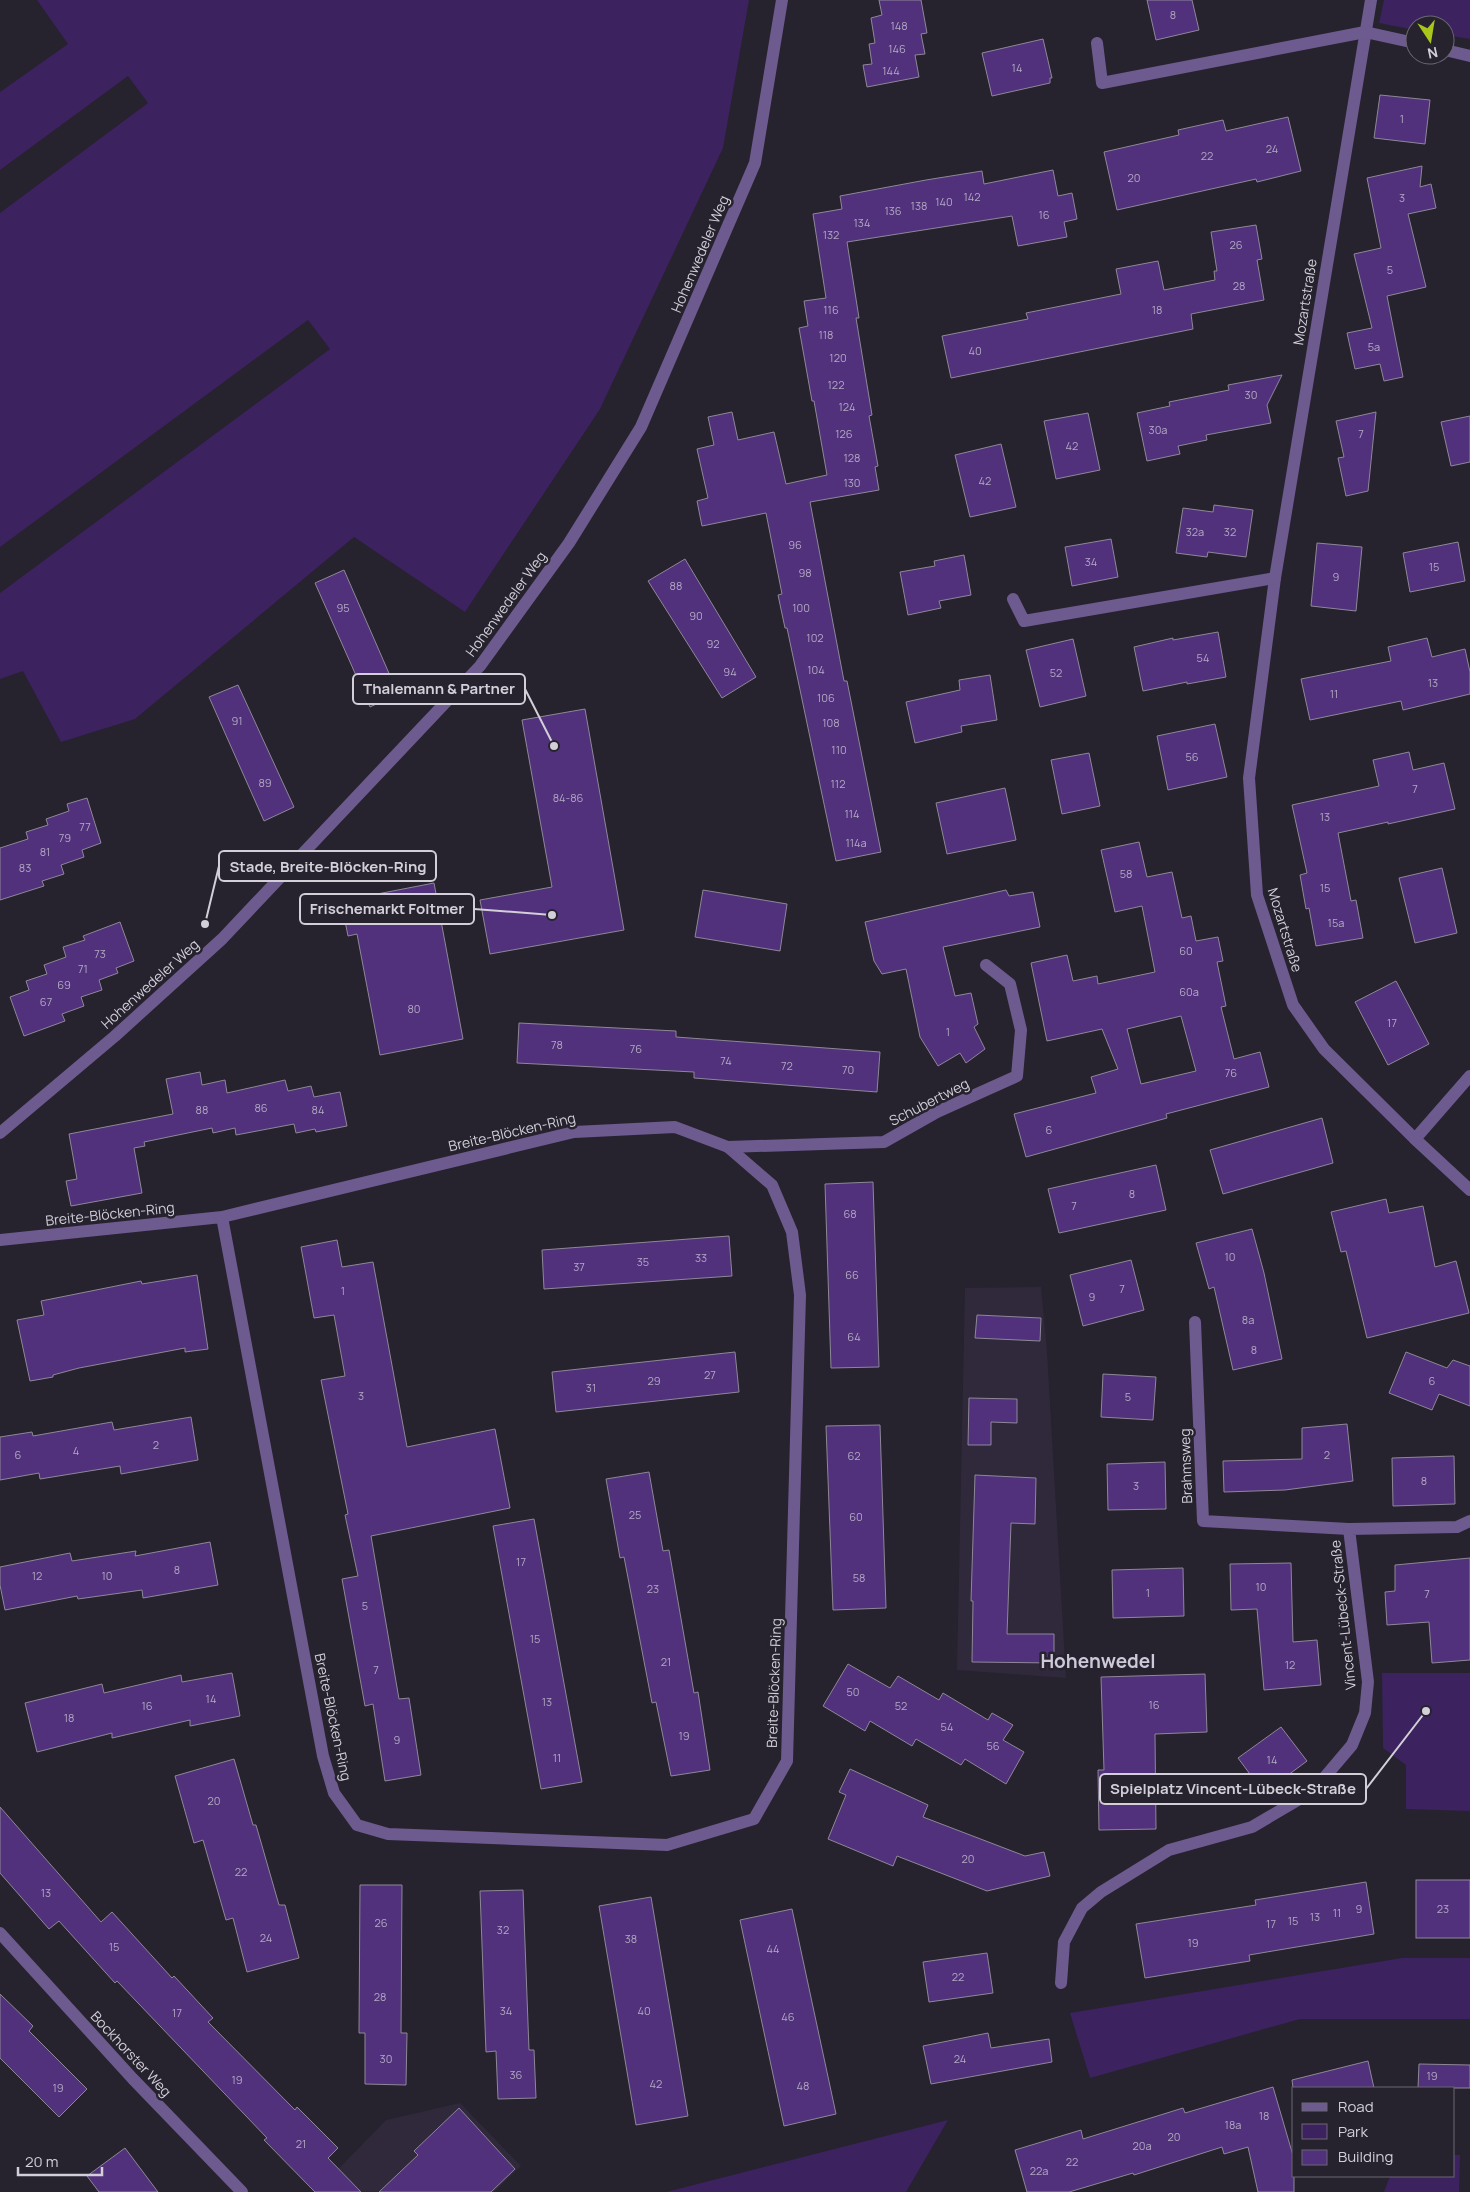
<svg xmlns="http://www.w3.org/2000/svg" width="1470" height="2192" font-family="Manrope,sans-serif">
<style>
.built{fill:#2f293b}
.green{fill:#3c225f}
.building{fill:#51317c;stroke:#8d8897;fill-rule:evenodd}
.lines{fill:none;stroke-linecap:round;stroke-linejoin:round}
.minor{stroke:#6d5a8e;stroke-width:12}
.labels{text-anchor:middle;stroke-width:5;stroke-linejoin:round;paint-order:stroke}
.number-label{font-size:11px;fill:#b2a8c1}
.street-label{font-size:14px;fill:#d2cfd8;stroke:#26222e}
.district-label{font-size:19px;font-weight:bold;fill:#cec9d9;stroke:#26222e}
.leader{fill:none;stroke:#d2cfd8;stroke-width:2}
.callout-dot{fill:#d2cfd8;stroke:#26222e;stroke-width:2}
.callout{fill:#26222e;stroke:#d2cfd8;stroke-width:2}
.callout-label{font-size:15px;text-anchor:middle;font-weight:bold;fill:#d2cfd8}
</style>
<rect width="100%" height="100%" fill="#26222e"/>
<g class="built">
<path d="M1041,1287L1047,1352L1066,1678L957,1670L965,1288Z"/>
<path d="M460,2103L521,2166L494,2192H316L386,2120Z"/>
</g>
<g class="green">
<path d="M37,0H749L723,148L600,409L465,612L354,537L135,719L61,742L23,671L0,679V593L330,349L308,320L0,547V213L148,103L128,76L0,170V92L68,44Z"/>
<path d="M1384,0H1470V39L1445,35V25H1415V30L1379,23Z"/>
<path d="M1382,1673H1470V1811L1406,1809V1765L1383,1748Z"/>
<path d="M1402,1958H1470V2019H1300L1090,2078L1070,2013Z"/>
<path d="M948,2120L906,2192H666Z"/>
<path d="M1454,2155H1460L1459,2192H1384L1390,2176H1454Z"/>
</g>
<g class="building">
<path d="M879,0H921L927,33L921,34L925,54L915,55L919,77L867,87L863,65L872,64L869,44L875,43L871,18L882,15Z"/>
<path d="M1147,0H1192L1199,30L1156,40Z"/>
<path d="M1043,39L1052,78H1050V83L992,96L982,53Z"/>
<path d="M1380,95L1430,100L1425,144L1374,138Z"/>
<path d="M1288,117L1301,171L1257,182L1256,179L1117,210L1104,152L1179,135L1178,130L1223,120L1226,131Z"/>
<path d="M1422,166L1420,187L1431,184L1436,208L1408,214L1426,287L1387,296L1403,377L1384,381L1380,364L1355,369L1347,333L1372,328L1354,254L1381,248L1367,178Z"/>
<path d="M1053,170L1058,196L1072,193L1077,219L1064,222L1067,237L1018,246L1012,216L847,242L859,318H856L872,415L869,416L878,466L875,467L879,490L810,502L844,681H847L881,852L836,861L787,628H785L778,595L782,594L766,513L702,526L697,501L708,498L697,449L714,445L708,417L732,412L738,440L774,432L786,484L827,475L814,401H812L799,328L808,326L804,301L826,298L813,214L842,209L840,196L926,180L982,171L984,184Z"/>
<path d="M1256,225L1262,259L1257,260L1264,300L1191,314L1193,329L951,378L942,336L1028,319L1026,313L1121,294L1116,269L1158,261L1164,290L1215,280L1214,271H1217L1211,232Z"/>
<path d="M1282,375L1267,405L1271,423L1206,435L1207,440L1178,446L1180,454L1147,461L1137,413L1170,406L1169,402L1229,390L1228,385Z"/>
<path d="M1376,412L1368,491L1346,496L1338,458L1344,457L1336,421Z"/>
<path d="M1088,413L1100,470L1056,479L1044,421Z"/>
<path d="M1470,416V462L1451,466L1441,422Z"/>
<path d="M1001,444L1016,507L970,517L955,455Z"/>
<path d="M1214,505L1253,510L1246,557L1208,552L1207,557L1176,553L1183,508L1213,512Z"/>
<path d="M1111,539L1118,577L1072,586L1065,547Z"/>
<path d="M1458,542L1465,581L1410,592L1403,553Z"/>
<path d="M1317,543L1362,547L1356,611L1311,606Z"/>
<path d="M964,555L971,595L939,601L941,608L908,615L900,572L935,566L934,561Z"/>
<path d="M685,559L756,677L722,698L648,581Z"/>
<path d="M344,570L398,694L370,707L315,583Z"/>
<path d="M1218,632L1226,677L1187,684V682L1143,691L1134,647L1173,638V640Z"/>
<path d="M1427,638L1432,657L1465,649L1470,672V694L1403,710L1401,701L1310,720L1301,679L1391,661L1388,647Z"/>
<path d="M1073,639L1086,696L1040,707L1026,650Z"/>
<path d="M990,675L997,720L961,726L962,732L915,743L906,702L960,690L959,680Z"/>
<path d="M238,685L294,807L264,821L209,697Z"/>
<path d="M585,709L624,930L490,954L480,900L552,887L522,720Z"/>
<path d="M1215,724L1227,777L1168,790L1157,736Z"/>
<path d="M1409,752L1413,770L1444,763L1455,809L1388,824V822L1338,833L1351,901L1356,900L1363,938L1316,946L1309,908L1306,909L1300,875L1307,873L1292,805L1379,786L1373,760Z"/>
<path d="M1089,753L1100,806L1062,814L1051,760Z"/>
<path d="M1005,788L1016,840L947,854L936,803Z"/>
<path d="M87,798L101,843L82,850L84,857L61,865L64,874L42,881L44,886L0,900V848L28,839L26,832L48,825L46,819L69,811L67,804Z"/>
<path d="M1139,842L1147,877L1172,872L1182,918L1191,916L1196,941L1218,937L1223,961L1217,962L1226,1006L1221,1007L1234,1059L1260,1052L1269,1087L1166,1114L1167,1118L1026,1157L1014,1114L1096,1093L1091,1077L1118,1069L1102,1029L1047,1041L1031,963L1067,955L1073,981L1097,976L1098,984L1155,972L1142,906L1115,912L1101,850ZM1181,1016L1196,1071L1141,1084L1127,1029Z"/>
<path d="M1442,868L1457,933L1415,943L1399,878Z"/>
<path d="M434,883L463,1039L380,1055L357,934L348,936L341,901Z"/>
<path d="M703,890L787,904L780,951L695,937Z"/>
<path d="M1006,890L1009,896L1033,892L1040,927L943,947L955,996L971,993L978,1024L974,1027L985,1049L966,1063L960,1053L938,1066L920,1037L906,969L882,974L874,961L865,922Z"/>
<path d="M120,922L134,961L116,968L118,973L99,980L102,990L81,997L84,1006L62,1014L65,1021L24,1036L10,997L29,990L26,981L47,974L44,965L66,957L63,947L85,940L83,936Z"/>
<path d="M1396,981L1429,1044L1388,1065L1355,1002Z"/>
<path d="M519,1023L676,1031V1037L880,1052L877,1092L694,1078V1072L517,1063Z"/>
<path d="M200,1072L202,1085L225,1080L227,1093L285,1080L288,1091L311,1086L314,1097L340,1092L347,1126L316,1132L315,1129L296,1133L294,1124L236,1135L235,1128L213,1133L212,1128L144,1142L145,1146L134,1148L142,1193L71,1206L66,1181L77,1179L69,1134L173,1114L166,1079Z"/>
<path d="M1322,1118L1333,1163L1223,1194L1210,1150Z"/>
<path d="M1156,1165L1166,1210L1059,1233L1048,1189Z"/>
<path d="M873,1182L879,1367L831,1368L825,1184Z"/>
<path d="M1386,1199L1389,1213L1423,1206L1435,1267L1456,1261L1469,1313L1367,1338L1346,1251L1341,1252L1331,1212Z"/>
<path d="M1252,1229L1264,1273L1282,1359L1233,1370L1214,1287L1209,1289L1196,1243Z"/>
<path d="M729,1236L732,1276L544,1289L542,1250Z"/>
<path d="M337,1240L342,1267L373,1262L407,1447L495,1429L510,1508L371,1536L399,1699L409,1698L421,1775L385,1781L373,1704L365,1706L342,1579L358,1576L345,1515L348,1514L321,1380L345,1376L334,1315L314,1318L301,1247Z"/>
<path d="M1131,1260L1144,1310L1083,1326L1070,1275Z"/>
<path d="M197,1275L208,1349L185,1352V1348L79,1368L53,1375V1377L30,1381L17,1320L44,1315L41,1301L141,1281L142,1284Z"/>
<path d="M977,1315L1041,1318L1040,1341L975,1338Z"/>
<path d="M735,1352L739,1392L556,1412L552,1372Z"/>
<path d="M1406,1352L1447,1368L1453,1360L1470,1366V1406L1439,1394L1432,1410L1389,1393Z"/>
<path d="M1103,1374L1156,1377L1153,1420L1101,1417Z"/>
<path d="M969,1398L1017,1399V1423L991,1422V1445H968Z"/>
<path d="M191,1417L198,1460L121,1474L120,1466L40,1479L39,1473L0,1480V1437L32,1432L33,1436L112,1422L114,1430Z"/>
<path d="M1347,1424L1353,1481L1285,1490L1224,1492L1223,1461L1302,1459V1428Z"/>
<path d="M880,1425L886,1608L833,1610L826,1426Z"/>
<path d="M1454,1456L1455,1504L1393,1506L1392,1458Z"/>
<path d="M1165,1462L1166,1509L1108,1510L1107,1464Z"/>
<path d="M649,1472L663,1551L669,1550L694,1693L698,1692L710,1770L671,1776L656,1702L652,1703L624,1557L620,1558L606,1479Z"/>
<path d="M975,1475L1036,1478L1035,1524L1011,1523L1007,1634H1054V1663L972,1662L973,1601H971Z"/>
<path d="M534,1519L582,1782L541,1789L493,1526Z"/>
<path d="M210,1542L218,1585L143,1598L142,1590L78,1599L77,1596L5,1610L0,1585V1567L70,1553L72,1561L136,1551L135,1556Z"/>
<path d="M1470,1558V1660L1432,1663L1429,1622L1387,1625L1385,1592L1395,1591V1565Z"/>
<path d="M1291,1563L1293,1642L1317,1640L1321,1685L1264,1690L1257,1609L1231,1610L1230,1564Z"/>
<path d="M1183,1568L1184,1616L1113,1618L1112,1570Z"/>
<path d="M848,1664L890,1688L898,1676L939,1700L943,1693L988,1720L992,1713L1013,1725L1003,1740L1024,1752L1006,1784L965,1759L961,1765L916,1739L912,1746L870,1721L865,1731L823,1706Z"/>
<path d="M232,1673L240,1716L190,1726V1720L112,1738V1733L37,1752L25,1703L102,1684L104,1693L181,1675L182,1682Z"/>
<path d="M1205,1674L1207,1732L1155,1734L1156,1829L1099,1830L1098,1770H1104L1101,1677Z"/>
<path d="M1281,1727L1307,1761L1264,1793L1238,1758Z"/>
<path d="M234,1759L253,1825H256L279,1905H285L299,1958L247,1972L233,1918L226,1920L203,1840L194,1843L175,1776Z"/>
<path d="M850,1769L928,1805L923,1817L1025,1856L1044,1852L1050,1876L987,1891L897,1856L893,1866L828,1839L846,1795L839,1792Z"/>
<path d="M0,1807L101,1922L112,1912L172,1978L174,1976L213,2018L208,2022L295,2110L297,2107L338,2148L328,2158L361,2192H315L264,2140L267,2138L117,1981L115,1983L59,1921L49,1929L0,1873Z"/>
<rect x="1416" y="1880" width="54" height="58"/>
<path d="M1366,1882L1374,1934L1249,1955L1250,1961L1145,1978L1136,1924L1256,1905L1255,1900Z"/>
<path d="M360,1885H402L401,2033H407L406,2085L365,2084V2033H359Z"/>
<path d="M523,1890L529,2050H534L536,2098L498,2099L496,2051L486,2052L480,1891Z"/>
<path d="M651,1897L688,2116L636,2125L599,1906Z"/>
<path d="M792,1909L836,2114L784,2126L740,1920Z"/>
<path d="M987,1953L993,1993L929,2002L923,1962Z"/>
<path d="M0,1994L33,2026L29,2031L87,2089L59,2117L0,2058Z"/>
<path d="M988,2033L991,2048L1049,2039L1052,2062L931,2084L923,2046Z"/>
<path d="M1368,2061L1374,2088H1293L1292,2080Z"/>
<path d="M1419,2064L1470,2065V2088H1418Z"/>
<path d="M1273,2087L1294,2159V2192H1258L1248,2147L1224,2154L1222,2147L1134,2175L1133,2173L1069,2192H1027L1015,2150L1081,2130L1083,2139L1183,2108L1185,2113Z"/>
<path d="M459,2108L515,2169L491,2192H379L418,2155L414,2151Z"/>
<path d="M125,2148L158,2192H99L87,2176Z"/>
</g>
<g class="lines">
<g class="minor">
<path d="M1371,0L1275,578L1249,778L1257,895L1293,1005L1324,1049L1415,1139L1470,1190"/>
<path d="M1097,43L1102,83L1365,32L1415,43"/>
<path d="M1445,50L1470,56"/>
<path d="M1013,599L1024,621L1275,578"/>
<path d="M0,1133L115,1036L222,939L480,666L569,543L641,427L755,163L782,0"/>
<path d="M1415,1139L1470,1076"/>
<path d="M728,1147L884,1142L937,1112L1017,1076L1021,1030L1010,984L986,965"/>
<path d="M0,1240L222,1217L574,1132L675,1127L728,1147L772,1185L792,1232L800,1295L787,1761L754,1819L667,1845L388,1834L357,1825L334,1793L323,1756L222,1217"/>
<path d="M1195,1322L1203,1521L1349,1529"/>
<path d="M0,1933L133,2079L242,2192"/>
<path d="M1061,1983L1064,1942L1082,1908L1101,1892L1169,1850L1252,1827L1313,1791L1352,1745L1365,1713L1368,1682L1349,1529L1457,1527L1470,1521"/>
</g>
</g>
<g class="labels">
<g class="number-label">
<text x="1173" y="19">8</text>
<text x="899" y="30">148</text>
<text x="897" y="53">146</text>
<text x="1017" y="72">14</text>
<text x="891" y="75">144</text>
<text x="1402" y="123">1</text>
<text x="1272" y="153">24</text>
<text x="1207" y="160">22</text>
<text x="1134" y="182">20</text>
<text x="972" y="201">142</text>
<text x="1402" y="202">3</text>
<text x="944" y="206">140</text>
<text x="919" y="210">138</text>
<text x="893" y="215">136</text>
<text x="1044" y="219">16</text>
<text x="862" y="227">134</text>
<text x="831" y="239">132</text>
<text x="1236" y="249">26</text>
<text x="1390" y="274">5</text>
<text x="1239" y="290">28</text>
<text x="831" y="314">116</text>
<text x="1157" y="314">18</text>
<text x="826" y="339">118</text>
<text x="1374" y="351">5a</text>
<text x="975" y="355">40</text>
<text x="838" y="362">120</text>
<text x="836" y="389">122</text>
<text x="1251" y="399">30</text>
<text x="847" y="411">124</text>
<text x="1158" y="434">30a</text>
<text x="844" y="438">126</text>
<text x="1361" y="438">7</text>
<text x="1072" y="450">42</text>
<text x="852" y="462">128</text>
<text x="985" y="485">42</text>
<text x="852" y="487">130</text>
<text x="1195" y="536">32a</text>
<text x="1230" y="536">32</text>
<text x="795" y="549">96</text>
<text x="1091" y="566">34</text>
<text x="1434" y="571">15</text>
<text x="805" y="577">98</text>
<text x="1336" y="581">9</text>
<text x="676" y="590">88</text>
<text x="343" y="612">95</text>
<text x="801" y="612">100</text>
<text x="696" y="620">90</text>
<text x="815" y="642">102</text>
<text x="713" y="648">92</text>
<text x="1203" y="662">54</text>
<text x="816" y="674">104</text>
<text x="730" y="676">94</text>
<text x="1056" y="677">52</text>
<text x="1433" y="687">13</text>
<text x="1334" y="698">11</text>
<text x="826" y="702">106</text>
<text x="237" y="725">91</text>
<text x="831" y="727">108</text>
<text x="839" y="754">110</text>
<text x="1192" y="761">56</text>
<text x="265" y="787">89</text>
<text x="838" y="788">112</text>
<text x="1415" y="793">7</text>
<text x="568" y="802">84-86</text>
<text x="852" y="818">114</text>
<text x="1325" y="821">13</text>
<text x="85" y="831">77</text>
<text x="65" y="842">79</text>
<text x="856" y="847">114a</text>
<text x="45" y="856">81</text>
<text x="25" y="872">83</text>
<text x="1126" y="878">58</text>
<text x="1325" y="892">15</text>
<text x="1336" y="927">15a</text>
<text x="1186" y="955">60</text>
<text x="100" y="958">73</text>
<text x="83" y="973">71</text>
<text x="64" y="989">69</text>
<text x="1189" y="996">60a</text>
<text x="46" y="1006">67</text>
<text x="414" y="1013">80</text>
<text x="1392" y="1027">17</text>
<text x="948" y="1036">1</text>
<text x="557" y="1049">78</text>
<text x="636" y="1053">76</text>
<text x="726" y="1065">74</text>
<text x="787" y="1070">72</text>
<text x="848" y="1074">70</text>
<text x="1231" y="1077">76</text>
<text x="261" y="1112">86</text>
<text x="202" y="1114">88</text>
<text x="318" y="1114">84</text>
<text x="1049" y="1134">6</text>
<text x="1132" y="1198">8</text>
<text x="1074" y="1210">7</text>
<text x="850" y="1218">68</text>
<text x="1230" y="1261">10</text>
<text x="701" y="1262">33</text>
<text x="643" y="1266">35</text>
<text x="579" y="1271">37</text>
<text x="852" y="1279">66</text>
<text x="1122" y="1293">7</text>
<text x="343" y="1295">1</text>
<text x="1092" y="1301">9</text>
<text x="1248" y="1324">8a</text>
<text x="854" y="1341">64</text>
<text x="1254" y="1354">8</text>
<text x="710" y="1379">27</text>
<text x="654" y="1385">29</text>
<text x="1432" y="1385">6</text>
<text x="591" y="1392">31</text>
<text x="361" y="1400">3</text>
<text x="1128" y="1401">5</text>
<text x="156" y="1449">2</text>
<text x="76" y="1455">4</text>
<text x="18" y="1459">6</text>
<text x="1327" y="1459">2</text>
<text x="854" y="1460">62</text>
<text x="1424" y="1485">8</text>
<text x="1136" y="1490">3</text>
<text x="635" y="1519">25</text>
<text x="856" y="1521">60</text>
<text x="521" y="1566">17</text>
<text x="177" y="1574">8</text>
<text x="37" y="1580">12</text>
<text x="107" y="1580">10</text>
<text x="859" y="1582">58</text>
<text x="1261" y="1591">10</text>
<text x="653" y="1593">23</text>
<text x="1148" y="1597">1</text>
<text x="1427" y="1598">7</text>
<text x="365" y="1610">5</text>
<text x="535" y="1643">15</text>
<text x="666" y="1666">21</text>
<text x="1290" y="1669">12</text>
<text x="376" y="1674">7</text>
<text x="853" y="1696">50</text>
<text x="211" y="1703">14</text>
<text x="547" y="1706">13</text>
<text x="1154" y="1709">16</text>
<text x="147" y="1710">16</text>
<text x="901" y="1710">52</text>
<text x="69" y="1722">18</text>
<text x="947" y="1731">54</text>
<text x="684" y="1740">19</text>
<text x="397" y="1744">9</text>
<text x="993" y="1750">56</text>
<text x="557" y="1762">11</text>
<text x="1272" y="1764">14</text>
<text x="214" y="1805">20</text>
<text x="968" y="1863">20</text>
<text x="241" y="1876">22</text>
<text x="46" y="1897">13</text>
<text x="1359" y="1913">9</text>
<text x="1443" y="1913">23</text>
<text x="1337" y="1917">11</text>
<text x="1315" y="1921">13</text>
<text x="1293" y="1925">15</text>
<text x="381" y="1927">26</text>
<text x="1271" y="1928">17</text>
<text x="503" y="1934">32</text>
<text x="266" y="1942">24</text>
<text x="631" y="1943">38</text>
<text x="1193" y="1947">19</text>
<text x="114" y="1951">15</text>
<text x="773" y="1953">44</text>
<text x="958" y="1981">22</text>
<text x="380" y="2001">28</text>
<text x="506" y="2015">34</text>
<text x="644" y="2015">40</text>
<text x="177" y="2017">17</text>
<text x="788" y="2021">46</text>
<text x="386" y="2063">30</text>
<text x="960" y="2063">24</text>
<text x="516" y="2079">36</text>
<text x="1432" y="2080">19</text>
<text x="237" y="2084">19</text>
<text x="656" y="2088">42</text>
<text x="803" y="2090">48</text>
<text x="58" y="2092">19</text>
<text x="1264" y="2120">18</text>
<text x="1233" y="2129">18a</text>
<text x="1174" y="2141">20</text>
<text x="301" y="2148">21</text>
<text x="1142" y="2150">20a</text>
<text x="1072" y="2166">22</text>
<text x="1039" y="2175">22a</text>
</g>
<g class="street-label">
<text transform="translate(700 254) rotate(-67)" y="5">Hohenwedeler Weg</text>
<text transform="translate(1305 302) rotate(-81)" y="5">Mozartstraße</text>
<text transform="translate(506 604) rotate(-54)" y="5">Hohenwedeler Weg</text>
<text transform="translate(1285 930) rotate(73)" y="5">Mozartstraße</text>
<text transform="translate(150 984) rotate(-42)" y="5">Hohenwedeler Weg</text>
<text transform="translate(929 1102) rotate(-27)" y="5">Schubertweg</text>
<text transform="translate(512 1132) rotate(-13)" y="5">Breite-Blöcken-Ring</text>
<text transform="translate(110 1214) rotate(-6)" y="5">Breite-Blöcken-Ring</text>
<text transform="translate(1186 1466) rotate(-92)" y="5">Brahmsweg</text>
<text transform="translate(1343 1615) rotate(-96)" y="5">Vincent-Lübeck-Straße</text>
<text transform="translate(774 1683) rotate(-88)" y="5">Breite-Blöcken-Ring</text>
<text transform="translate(333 1717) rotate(78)" y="5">Breite-Blöcken-Ring</text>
<text transform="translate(131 2054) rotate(47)" y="5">Bockhorster Weg</text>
</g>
<g class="district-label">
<text x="1098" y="1668">Hohenwedel</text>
</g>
</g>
<path class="leader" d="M554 746L525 689M205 924L219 866M552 915L474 909M1426 1711L1366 1789"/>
<g class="callout-dot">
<circle cx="554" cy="746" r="5"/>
<circle cx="205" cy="924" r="5"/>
<circle cx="552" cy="915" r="5"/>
<circle cx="1426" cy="1711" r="5"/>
</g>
<g class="callout">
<rect x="353" y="674" width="172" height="30" rx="5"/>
<rect x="219" y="851" width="217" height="30" rx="5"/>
<rect x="300" y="894" width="174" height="30" rx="5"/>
<rect x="1100" y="1774" width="266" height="30" rx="5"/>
</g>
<g class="callout-label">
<text x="439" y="694">Thalemann &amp; Partner</text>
<text x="328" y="872">Stade, Breite-Blöcken-Ring</text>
<text x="387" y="914">Frischemarkt Foltmer</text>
<text x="1233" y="1794">Spielplatz Vincent-Lübeck-Straße</text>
</g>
<rect x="1292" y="2087" width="162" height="90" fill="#26222e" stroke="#6b6772"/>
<rect x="1302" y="2103" width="25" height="8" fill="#6d5a8e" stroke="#6b6772"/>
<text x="1338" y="2112" font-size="15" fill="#d2cfd8">Road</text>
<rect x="1302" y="2124" width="25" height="15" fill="#3c225f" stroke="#6b6772"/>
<text x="1338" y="2137" font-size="15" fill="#d2cfd8">Park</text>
<rect x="1302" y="2150" width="25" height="15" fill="#51317c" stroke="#6b6772"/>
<text x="1338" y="2162" font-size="15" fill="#d2cfd8">Building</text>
<g transform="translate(1430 40) rotate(168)"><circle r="24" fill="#26222e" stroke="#6b6772"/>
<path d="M0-4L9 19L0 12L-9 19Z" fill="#a9c71b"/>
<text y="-8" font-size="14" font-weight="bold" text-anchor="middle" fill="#d2cfd8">N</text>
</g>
<path d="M18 2167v8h84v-8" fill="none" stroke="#d2cfd8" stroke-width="2.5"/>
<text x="25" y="2167" font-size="15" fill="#d2cfd8" stroke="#26222e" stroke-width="4" paint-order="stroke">20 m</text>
</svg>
